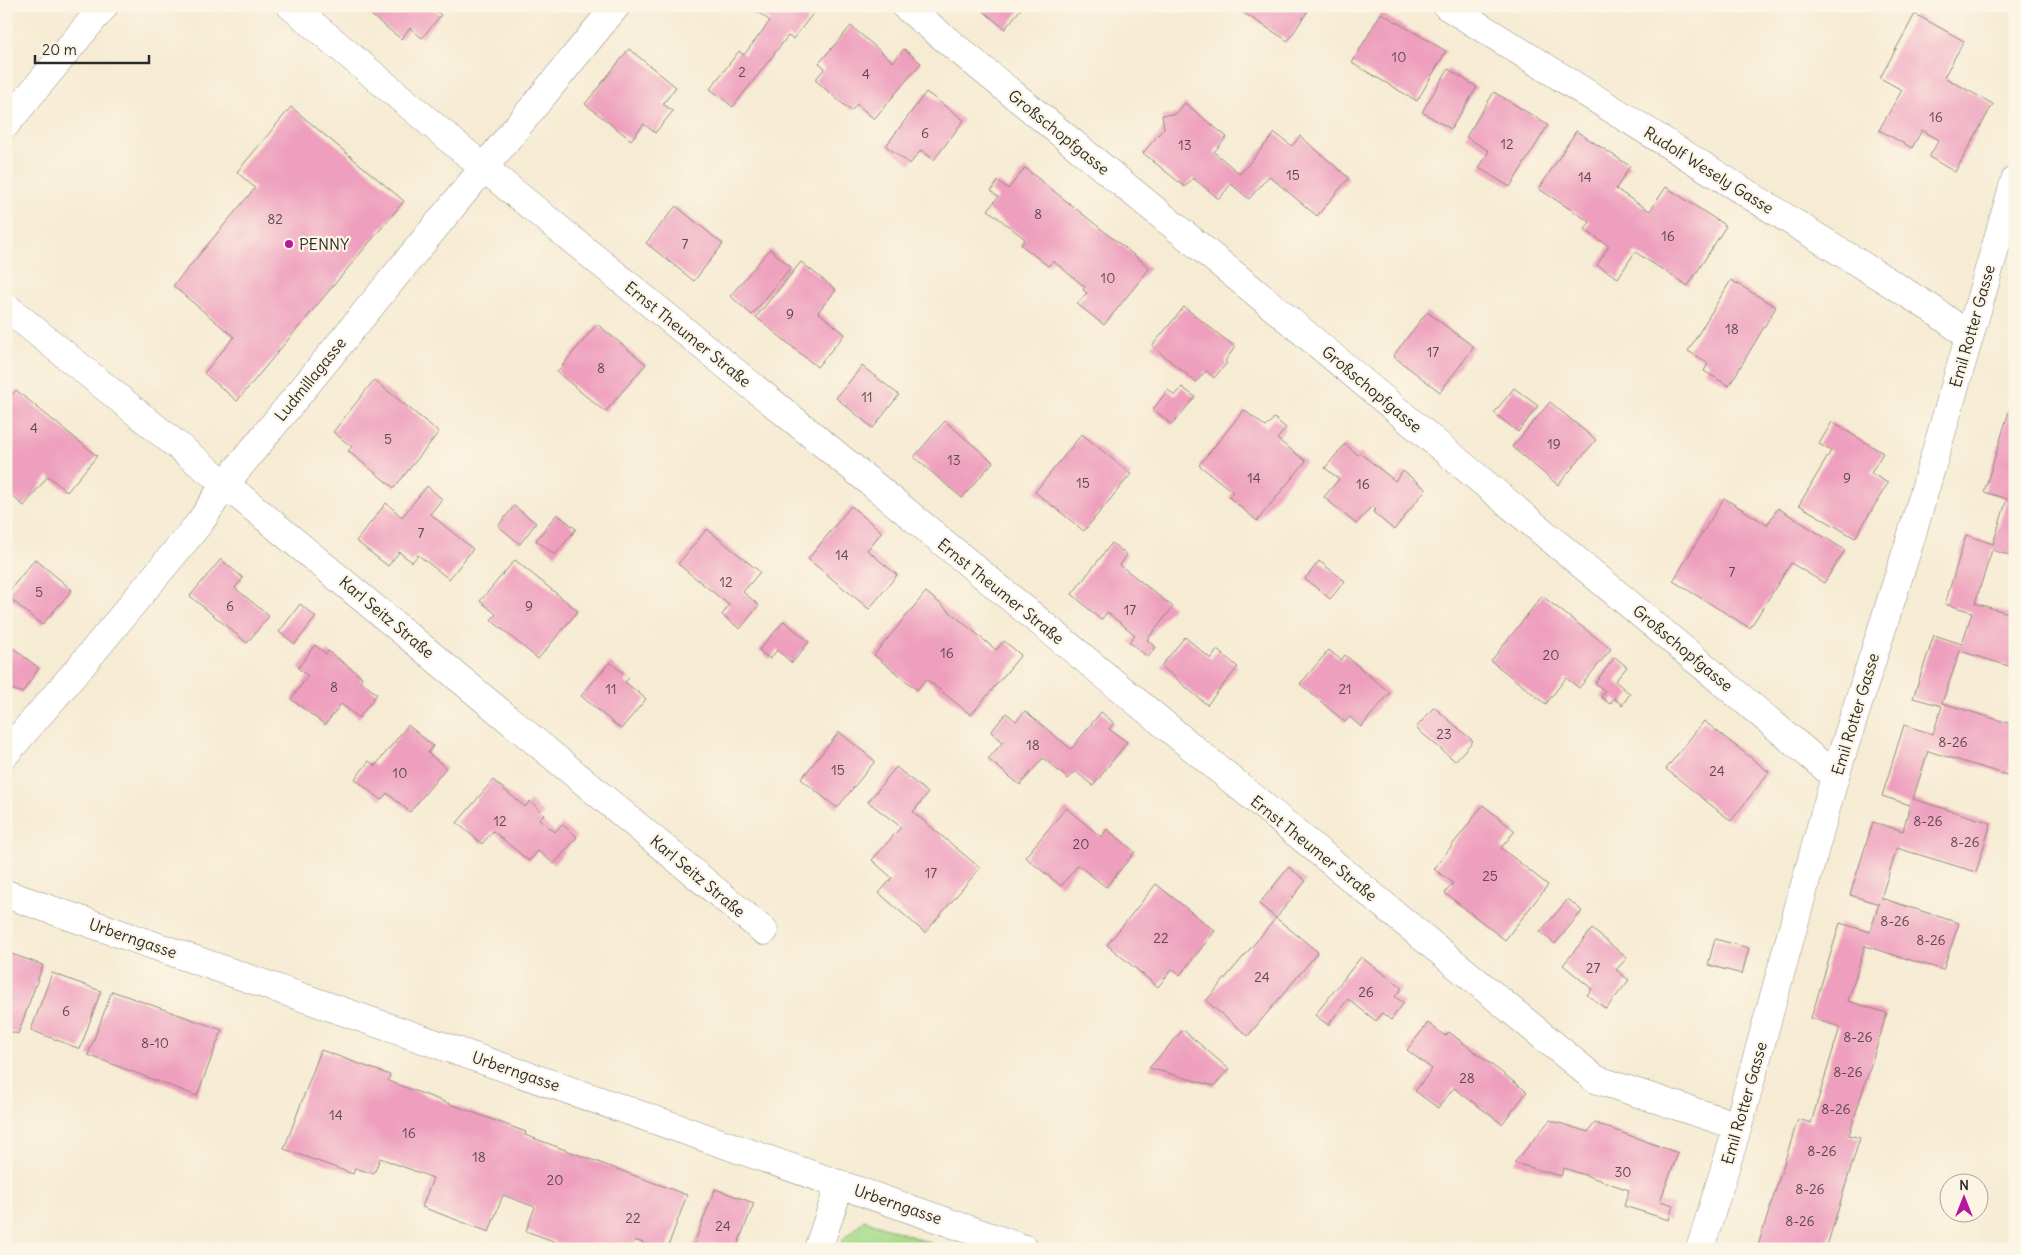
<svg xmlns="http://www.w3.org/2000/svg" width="2021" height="1255" font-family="Delius,sans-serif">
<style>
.green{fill:#a8dc8c;stroke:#6a845c}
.building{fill:#ee9fbd}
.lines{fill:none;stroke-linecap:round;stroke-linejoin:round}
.minor-casing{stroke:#908b7f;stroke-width:29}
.minor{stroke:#fff;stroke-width:28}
.poi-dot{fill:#b5179e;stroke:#fcf5e5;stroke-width:2}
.labels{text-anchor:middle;stroke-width:4.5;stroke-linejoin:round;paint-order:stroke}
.number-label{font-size:14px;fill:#5c4850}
.street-label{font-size:16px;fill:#2b2b2b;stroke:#fcf5e5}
.poi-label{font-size:16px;fill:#2b2b2b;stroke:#fcf5e5;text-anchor:start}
</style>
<rect width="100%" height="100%" fill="#fcf5e5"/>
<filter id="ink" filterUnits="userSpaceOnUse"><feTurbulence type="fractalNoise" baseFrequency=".02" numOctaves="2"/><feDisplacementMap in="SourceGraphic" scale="10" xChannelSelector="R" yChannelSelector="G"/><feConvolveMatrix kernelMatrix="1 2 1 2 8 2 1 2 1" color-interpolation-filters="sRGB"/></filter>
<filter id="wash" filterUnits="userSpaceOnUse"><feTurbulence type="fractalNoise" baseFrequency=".0096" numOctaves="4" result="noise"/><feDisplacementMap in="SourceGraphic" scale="20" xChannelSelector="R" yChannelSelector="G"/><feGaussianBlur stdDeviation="1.12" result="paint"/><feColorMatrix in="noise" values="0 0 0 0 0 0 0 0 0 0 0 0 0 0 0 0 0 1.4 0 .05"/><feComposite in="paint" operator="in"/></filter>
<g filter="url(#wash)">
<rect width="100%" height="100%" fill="#f6ebd3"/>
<path class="green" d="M864,1220L948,1249H840L843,1239Z"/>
<g id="blocks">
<g class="building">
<path d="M370,6H430L441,15L422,38L410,28L401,39L366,11Z"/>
<path d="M750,6H819L793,39L788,36L733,107L710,89L739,51L744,55L770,21Z"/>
<path d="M977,6H1023L1005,29Z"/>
<path d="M1233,6H1311L1288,41Z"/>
<path d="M1381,13L1446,51L1417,101L1352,63Z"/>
<path d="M1915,14L1964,41L1944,77L1993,104L1955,172L1929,157L1939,140L1922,130L1912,148L1879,130L1902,90L1880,78Z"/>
<path d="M851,26L893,62L904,49L921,63L874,119L857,104L851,111L815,80L825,68L819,63Z"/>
<path d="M629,49L676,87L663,104L673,111L655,133L644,124L631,140L585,104Z"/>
<path d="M1448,69L1477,87L1451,129L1422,112Z"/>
<path d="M926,92L964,120L934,160L921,150L910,164L886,146Z"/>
<path d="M1494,92L1548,125L1510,187L1479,168L1489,151L1466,137Z"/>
<path d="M1185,103L1227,137L1214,152L1240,174L1275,133L1292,146L1300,136L1349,178L1317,216L1269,176L1249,199L1231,184L1219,199L1193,178L1185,187L1143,153L1164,128L1162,115L1176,114Z"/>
<path d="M291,107L404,201L237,401L204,373L234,337L173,286L255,188L237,172Z"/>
<path d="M1576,131L1630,166L1616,189L1637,203L1650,211L1666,187L1726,226L1688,286L1635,252L1618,278L1597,265L1609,246L1585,230L1590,222L1539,189Z"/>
<path d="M1025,168L1150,268L1104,325L1077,304L1087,293L1083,290L1085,287L1053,261L1048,266L1021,245L1025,239L988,210L998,197L991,191L998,181L1008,189Z"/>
<path d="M676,206L723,244L694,281L646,243Z"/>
<path d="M770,249L791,267L752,315L730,296Z"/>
<path d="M801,262L836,290L818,312L845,334L817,367L756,317Z"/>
<path d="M1731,280L1776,307L1729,386L1704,371L1708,363L1688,351Z"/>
<path d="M1184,307L1235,347L1225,361L1227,363L1214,378L1206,371L1196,382L1152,346Z"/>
<path d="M1427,312L1474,347L1440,392L1393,356Z"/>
<path d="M597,324L646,364L605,412L557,372Z"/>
<path d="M862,366L899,395L873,428L836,398Z"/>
<path d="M374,380L439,432L394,488L348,451L352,447L333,432Z"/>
<path d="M1182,387L1195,397L1172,425L1153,409L1168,390L1175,396Z"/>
<path d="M1514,388L1538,406L1518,432L1494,413Z"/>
<path d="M16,390L97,456L67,492L48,476L24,506L6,491V463L11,457L6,453V402Z"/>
<path d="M2015,392V557L1992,550L1975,603L2015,615V668L1960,651L1942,703L2015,725V750L2007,775L1928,751L1913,799L1991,823L1976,872L1897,848L1881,898L1959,923L1943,970L1865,946L1848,1001L1887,1013L1849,1135L1860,1138L1826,1249H1757L1798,1119L1811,1123L1840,1027L1811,1018L1840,923L1870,932L1879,904L1850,895L1873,822L1903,831L1910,805L1882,796L1904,725L1933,734L1942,706L1913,698L1934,635L1962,644L1972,612L1945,604L1966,535L1993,544L2007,499L1984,492Z"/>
<path d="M1550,402L1596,440L1558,485L1512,447Z"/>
<path d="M1244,410L1266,427L1274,418L1286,428L1277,439L1306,461L1257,521L1229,497L1233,492L1199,465Z"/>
<path d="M945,421L993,462L962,498L914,457Z"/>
<path d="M1832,422L1883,453L1871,473L1888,483L1855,538L1799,505L1831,451L1819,444Z"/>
<path d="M1082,434L1131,474L1084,531L1035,492Z"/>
<path d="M1345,444L1358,455L1360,453L1395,481L1403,471L1426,489L1394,530L1373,512L1376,509L1372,506L1356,524L1324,497L1339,479L1325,468Z"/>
<path d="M427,486L442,499L430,514L473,549L449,579L418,555L412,562L399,552L388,566L356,541L386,503L402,517Z"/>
<path d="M1724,498L1767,525L1778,508L1845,550L1824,583L1791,563L1750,628L1673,581Z"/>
<path d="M514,506L536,523L520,544L498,526Z"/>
<path d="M851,506L882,532L867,550L897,575L869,609L808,559Z"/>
<path d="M557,514L576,529L555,555L536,540Z"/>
<path d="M707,529L760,572L743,592L759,605L740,629L722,615L729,605L678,564Z"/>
<path d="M1112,543L1127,555L1120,565L1173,607L1147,640L1156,647L1148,657L1129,642L1135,635L1107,612L1101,620L1072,594Z"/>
<path d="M35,559L72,590L42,625L6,595Z"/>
<path d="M221,559L243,578L235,588L269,616L247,643L190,596Z"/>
<path d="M515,560L578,611L538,659L491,620L496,614L480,601Z"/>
<path d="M1319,561L1345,581L1330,599L1305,579Z"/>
<path d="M926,592L996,650L1004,641L1021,655L971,715L926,679L917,690L874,655Z"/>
<path d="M1542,596L1611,649L1579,688L1566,678L1546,704L1491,661Z"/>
<path d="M300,604L316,617L295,644L279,632Z"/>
<path d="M784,621L809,642L792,663L777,650L770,659L759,650Z"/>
<path d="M1185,637L1211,659L1217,650L1238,667L1207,705L1161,666Z"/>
<path d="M315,645L326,654L328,651L362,677L360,681L377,694L359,718L341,704L325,725L291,699L308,676L298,668Z"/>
<path d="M13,648L39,668L22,693L6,687V657Z"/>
<path d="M1329,650L1341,660L1345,655L1390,693L1361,727L1350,717L1345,722L1300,684Z"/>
<path d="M1615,657L1627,667L1615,681L1630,694L1622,705L1614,698L1610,704L1601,697L1605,691L1595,683Z"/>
<path d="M610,662L629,678L625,682L646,699L621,729L581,696Z"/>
<path d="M1434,707L1473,741L1455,761L1416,728Z"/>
<path d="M1025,711L1071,749L1101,712L1114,723L1109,729L1127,742L1093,786L1075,771L1068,779L1043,758L1020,785L988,759L1003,742L991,732L1006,713L1016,721Z"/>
<path d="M1704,721L1769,772L1731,821L1666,769Z"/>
<path d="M408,725L433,746L428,753L446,768L410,812L387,793L381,800L355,779L369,761L375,766Z"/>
<path d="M839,732L875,761L837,808L801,779Z"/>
<path d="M896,767L928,793L913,812L980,868L925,933L879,893L892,878L872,860L901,827L868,802Z"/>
<path d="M493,780L525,807L530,801L544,814L539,819L555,832L562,824L577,837L554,864L538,851L529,861L493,831L482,844L457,823Z"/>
<path d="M1483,805L1515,831L1501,848L1548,885L1505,940L1445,893L1453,883L1434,869Z"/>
<path d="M1066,808L1101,837L1107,829L1135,852L1106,887L1078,865L1061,886L1025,857Z"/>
<path d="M1289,867L1306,881L1276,918L1259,904Z"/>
<path d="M1156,884L1215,931L1180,975L1172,969L1158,987L1107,945Z"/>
<path d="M1568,899L1582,911L1555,944L1540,932Z"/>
<path d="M1276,918L1318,952L1248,1036L1206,1001Z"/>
<path d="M1592,929L1627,958L1616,970L1629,980L1606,1009L1587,995L1592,989L1563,965Z"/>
<path d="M1715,939L1749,948L1742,974L1708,965Z"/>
<path d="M6,952L43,965L18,1034L6,1030Z"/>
<path d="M1361,957L1402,988L1395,997L1404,1003L1391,1020L1382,1013L1376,1021L1348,999L1328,1025L1315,1015Z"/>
<path d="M52,973L101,991L80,1049L31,1030Z"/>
<path d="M112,991L222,1030L197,1096L88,1055Z"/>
<path d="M1428,1023L1445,1036L1449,1032L1527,1092L1502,1124L1454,1088L1438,1108L1415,1091L1432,1069L1407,1050Z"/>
<path d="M1183,1030L1229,1069L1214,1086L1149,1068Z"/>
<path d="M321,1050L390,1075L388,1081L526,1132L525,1135L687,1195L667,1249H659L635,1240L632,1249H575L526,1231L535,1207L503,1195L489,1232L422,1207L433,1178L380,1158L374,1174L355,1168L353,1174L284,1149Z"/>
<path d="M1550,1120L1588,1132L1595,1123L1678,1153L1660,1201L1673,1205L1669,1220L1624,1206L1629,1190L1564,1168L1561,1176L1514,1163Z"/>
<path d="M715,1189L754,1203L736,1249H692Z"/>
</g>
</g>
</g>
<g filter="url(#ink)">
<use href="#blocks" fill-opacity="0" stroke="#908b7f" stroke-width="1"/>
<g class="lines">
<g class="minor-casing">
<g id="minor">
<path d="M291,6L484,168L870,482L1595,1079L1738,1126"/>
<path d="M905,6L1254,291L1835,776"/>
<path d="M1447,6L1932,309L1969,336"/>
<path d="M6,124L104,6"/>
<path d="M6,307L225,484L764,931"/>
<path d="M6,753L81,666L201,521L225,484L616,6"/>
<path d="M6,894L1025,1249"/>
<path d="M818,1249L840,1184"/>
<path d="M1700,1249L1738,1126L1835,776L1909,544L2015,180"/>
</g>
</g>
<use href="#minor" class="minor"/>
</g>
</g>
<circle class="poi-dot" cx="289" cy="244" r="5"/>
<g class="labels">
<g class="number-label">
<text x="1399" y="62">10</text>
<text x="742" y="77">2</text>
<text x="866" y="79">4</text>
<text x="1936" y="122">16</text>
<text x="925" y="138">6</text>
<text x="1507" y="149">12</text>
<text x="1185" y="150">13</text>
<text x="1293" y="180">15</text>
<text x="1585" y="182">14</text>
<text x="1038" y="219">8</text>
<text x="275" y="224">82</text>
<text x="1668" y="241">16</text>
<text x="685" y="249">7</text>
<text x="1108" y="283">10</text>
<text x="790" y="319">9</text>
<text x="1732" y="334">18</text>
<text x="1433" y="357">17</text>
<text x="601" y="373">8</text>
<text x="867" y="402">11</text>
<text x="34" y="433">4</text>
<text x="388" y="444">5</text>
<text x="1554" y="449">19</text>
<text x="954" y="465">13</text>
<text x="1254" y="483">14</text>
<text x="1847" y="483">9</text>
<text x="1083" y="488">15</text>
<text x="1363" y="489">16</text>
<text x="421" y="538">7</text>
<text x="842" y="560">14</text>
<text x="1732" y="577">7</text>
<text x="726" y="587">12</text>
<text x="39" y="597">5</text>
<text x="230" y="611">6</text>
<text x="529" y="611">9</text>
<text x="1130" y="615">17</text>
<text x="947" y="658">16</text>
<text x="1551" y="660">20</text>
<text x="334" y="692">8</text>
<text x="611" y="694">11</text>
<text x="1345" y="694">21</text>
<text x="1444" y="739">23</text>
<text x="1953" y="747">8-26</text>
<text x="1033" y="750">18</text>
<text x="838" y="775">15</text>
<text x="1717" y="776">24</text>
<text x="400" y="778">10</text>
<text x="500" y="826">12</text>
<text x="1928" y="826">8-26</text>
<text x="1965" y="847">8-26</text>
<text x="1081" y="849">20</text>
<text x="931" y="878">17</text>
<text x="1490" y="881">25</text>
<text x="1895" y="926">8-26</text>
<text x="1161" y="943">22</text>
<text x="1931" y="945">8-26</text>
<text x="1593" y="973">27</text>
<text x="1262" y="982">24</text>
<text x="1366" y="997">26</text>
<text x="66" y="1016">6</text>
<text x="1858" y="1042">8-26</text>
<text x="155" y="1048">8-10</text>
<text x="1848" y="1077">8-26</text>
<text x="1467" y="1083">28</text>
<text x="1836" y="1114">8-26</text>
<text x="336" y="1120">14</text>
<text x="409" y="1138">16</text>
<text x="1822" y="1156">8-26</text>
<text x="479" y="1162">18</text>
<text x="1623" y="1177">30</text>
<text x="555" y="1185">20</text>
<text x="1810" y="1194">8-26</text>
<text x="633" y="1223">22</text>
<text x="1800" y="1226">8-26</text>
<text x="723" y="1231">24</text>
</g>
<g class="street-label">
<text transform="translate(1059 132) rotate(39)" y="6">Großschopfgasse</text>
<text transform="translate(1709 170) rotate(32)" y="6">Rudolf Wesely Gasse</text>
<text transform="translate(1972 326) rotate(-74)" y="6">Emil Rotter Gasse</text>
<text transform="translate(688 334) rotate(39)" y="6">Ernst Theumer Straße</text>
<text transform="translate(310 379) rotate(-51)" y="6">Ludmillagasse</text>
<text transform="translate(1372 389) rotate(40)" y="6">Großschopfgasse</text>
<text transform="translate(1001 591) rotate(39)" y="6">Ernst Theumer Straße</text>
<text transform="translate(387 617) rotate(40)" y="6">Karl Seitz Straße</text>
<text transform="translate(1683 648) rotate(40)" y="6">Großschopfgasse</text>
<text transform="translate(1855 714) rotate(-73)" y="6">Emil Rotter Gasse</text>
<text transform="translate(1314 848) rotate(39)" y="6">Ernst Theumer Straße</text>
<text transform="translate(698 876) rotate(40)" y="6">Karl Seitz Straße</text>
<text transform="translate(133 938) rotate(19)" y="6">Urberngasse</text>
<text transform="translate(516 1071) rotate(19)" y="6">Urberngasse</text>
<text transform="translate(1744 1103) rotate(-74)" y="6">Emil Rotter Gasse</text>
<text transform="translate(898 1204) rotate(19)" y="6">Urberngasse</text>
</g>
<g class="poi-label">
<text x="299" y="250">PENNY</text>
</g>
</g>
<rect width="2021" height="1255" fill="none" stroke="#fcf5e5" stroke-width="25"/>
<g transform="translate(1964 1198)"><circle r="24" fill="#fcf5e5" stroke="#a8a49b"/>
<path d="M0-4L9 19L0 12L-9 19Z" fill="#b5179e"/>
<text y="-8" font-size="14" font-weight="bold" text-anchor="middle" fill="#2b2b2b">N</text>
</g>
<path d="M35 55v8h114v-8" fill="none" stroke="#2b2b2b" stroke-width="2.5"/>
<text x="42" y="55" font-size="15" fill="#2b2b2b" stroke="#fcf5e5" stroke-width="4" paint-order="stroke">20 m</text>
</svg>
